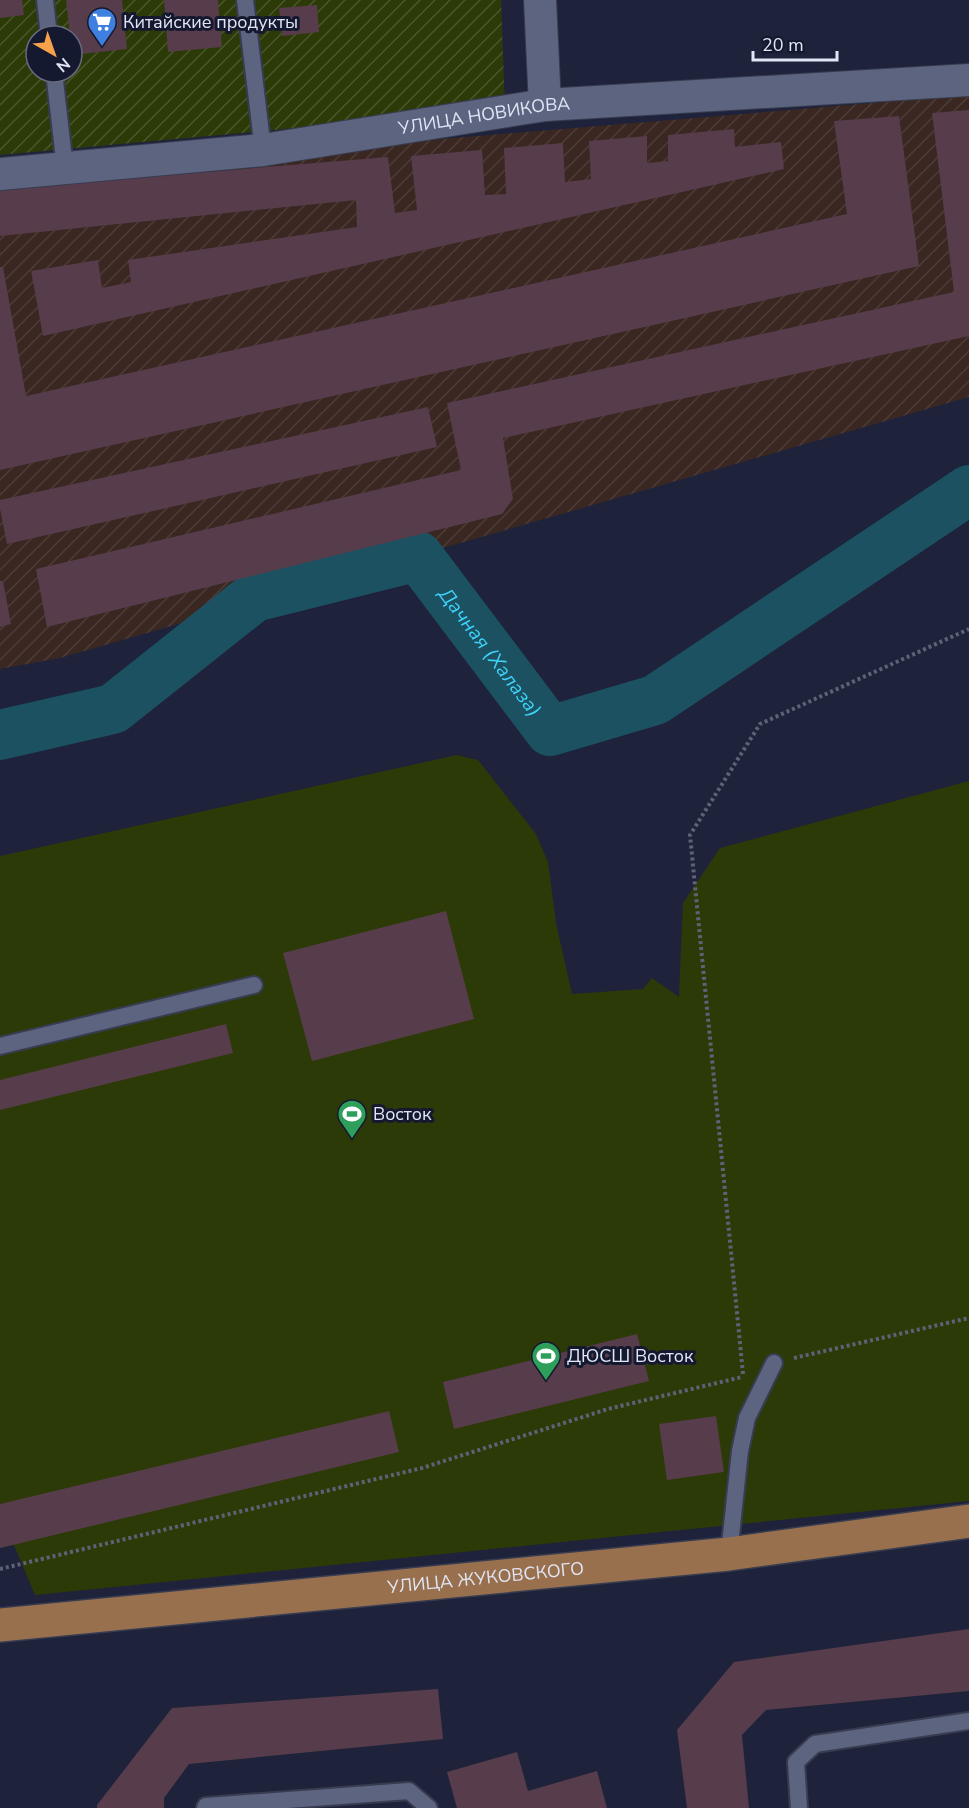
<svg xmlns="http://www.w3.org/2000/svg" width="969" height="1808" font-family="'Nunito Sans',sans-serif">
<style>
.industrial{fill:url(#industrial-furrows)}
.green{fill:#2c3a07}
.garden{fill:url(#garden-furrows);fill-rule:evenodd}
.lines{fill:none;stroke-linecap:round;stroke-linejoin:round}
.river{stroke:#1b5161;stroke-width:50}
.building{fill:#573c4b}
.lane-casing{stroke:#383c50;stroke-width:20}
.street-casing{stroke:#383c50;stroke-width:34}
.primary-casing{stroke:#383c50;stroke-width:36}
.path{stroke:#5d6278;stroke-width:4;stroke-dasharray:3 3;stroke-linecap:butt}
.lane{stroke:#5d647f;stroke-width:16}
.street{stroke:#5d647f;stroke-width:32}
.primary{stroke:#98704e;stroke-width:33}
.labels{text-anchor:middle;stroke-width:6;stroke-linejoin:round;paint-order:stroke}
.poi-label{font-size:18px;fill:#e1e6f6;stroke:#151930;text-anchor:start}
.street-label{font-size:18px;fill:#e1e6f6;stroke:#151930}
.water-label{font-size:20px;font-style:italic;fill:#3fd3fa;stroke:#151930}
</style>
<defs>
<pattern id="industrial-furrows" width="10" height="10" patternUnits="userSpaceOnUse" patternTransform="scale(1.5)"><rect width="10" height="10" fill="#3a2721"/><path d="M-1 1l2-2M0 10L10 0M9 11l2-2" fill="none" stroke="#4d3c37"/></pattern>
<pattern id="garden-furrows" width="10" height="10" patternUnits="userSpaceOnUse" patternTransform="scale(1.5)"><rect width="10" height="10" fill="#2c3a07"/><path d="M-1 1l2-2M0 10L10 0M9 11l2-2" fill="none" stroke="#4a562c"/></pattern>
</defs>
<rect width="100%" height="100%" fill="#1e233b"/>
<path class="industrial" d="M969,95V397L60,658L0,669V176Z"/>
<path class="green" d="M457,755L478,760L536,834L548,862L556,923L572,994L643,989L652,978L679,997L683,903L720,848L969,781V1501L35,1595L14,1545L0,1548V856Z"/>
<path class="garden" d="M0,0H501L505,109L0,155ZM36,36H72V72H36Z"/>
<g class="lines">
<path class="river" id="s1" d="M0,735L113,709L254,597L418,556L550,731L655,700L969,490"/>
</g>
<g class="building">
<path d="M0,0H22L24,15L0,18Z"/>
<path d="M66,0H122L127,49L72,55V36H70Z"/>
<path d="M164,0H218L222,47L168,52Z"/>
<path d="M317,5L319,32L282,36L279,8Z"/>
<path d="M969,110V336L503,438L513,499L502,514L47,627L36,569L461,470L447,403L954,292L932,113Z"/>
<path d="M899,116L919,266L0,470V267H3L26,396L847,214L834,121Z"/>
<path d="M734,129L735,147L781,142L784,169L43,336L31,271L98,260L102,288L131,282L128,260L357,227L356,200L0,236V189L388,157L395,213L417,210L411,156L482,150L485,195L506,194L504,148L563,143L565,182L591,179L589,141L647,136V163L668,161V135Z"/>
<path d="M428,407L437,447L7,544L0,509V500Z"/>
<path d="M0,581H3L11,624L0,627Z"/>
<path d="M446,911L474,1019L312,1061L283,953Z"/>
<path d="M226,1024L233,1053L0,1110V1080Z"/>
<path d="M637,1334L649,1381L454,1429L443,1382Z"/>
<path d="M389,1411L399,1452L0,1548V1504Z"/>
<path d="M716,1416L724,1472L667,1480L659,1424Z"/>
<path d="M969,1629V1691L766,1710L742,1735L749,1808H687L677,1730L734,1662Z"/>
<path d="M438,1689L443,1739L189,1764L164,1798V1808H97V1805L172,1708Z"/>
<path d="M517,1752L528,1791L597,1771L607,1808H457L447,1772Z"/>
</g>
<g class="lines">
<g class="lane-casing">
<g id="lane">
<path d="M45,0L49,36"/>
<path d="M245,0L263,150"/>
<path d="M54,72L65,168"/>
<path d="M0,1046L254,985"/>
<path d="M729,1554L740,1451L747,1418L774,1363"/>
<path d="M205,1808L206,1806L409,1791L429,1808"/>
<path d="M799,1808L796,1762L815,1744L969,1721"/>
</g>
</g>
<g class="street-casing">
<g id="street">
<path d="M540,0L545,105"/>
<path id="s2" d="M0,174L263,150L545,105L969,80"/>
</g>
</g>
<g class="primary-casing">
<g id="primary">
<path id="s3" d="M0,1625L729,1554L969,1521"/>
</g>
</g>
<g class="path">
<path d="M794,1358L969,1318"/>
<path d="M743,1374L690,835L760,724L969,629"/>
<path d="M0,1569L422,1468L608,1409L742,1377"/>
</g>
<use href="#lane" class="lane"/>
<use href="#street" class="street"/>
<use href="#primary" class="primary"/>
</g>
<defs>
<g id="supermarket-pin" transform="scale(1.5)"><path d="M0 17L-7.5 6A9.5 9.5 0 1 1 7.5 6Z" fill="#3f7fe0" stroke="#151930"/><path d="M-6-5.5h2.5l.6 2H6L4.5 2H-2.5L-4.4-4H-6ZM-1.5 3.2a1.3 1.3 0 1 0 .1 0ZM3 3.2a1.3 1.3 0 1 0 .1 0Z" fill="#fff"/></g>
<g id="stadium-pin" transform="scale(1.5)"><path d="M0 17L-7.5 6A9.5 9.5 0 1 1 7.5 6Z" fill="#2e9e5b" stroke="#151930"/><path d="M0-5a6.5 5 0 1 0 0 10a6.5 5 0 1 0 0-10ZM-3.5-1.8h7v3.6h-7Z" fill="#fff"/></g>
</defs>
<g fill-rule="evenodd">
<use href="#supermarket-pin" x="102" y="22"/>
<use href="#stadium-pin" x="352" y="1114"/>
<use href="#stadium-pin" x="546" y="1356"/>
</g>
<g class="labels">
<g class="poi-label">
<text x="123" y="28">Китайские продукты</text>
<text x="373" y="1120">Восток</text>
<text x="567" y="1362">ДЮСШ Восток</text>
</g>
<g class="street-label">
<text dy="6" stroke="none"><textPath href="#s2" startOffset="488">УЛИЦА НОВИКОВА</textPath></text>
<text dy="6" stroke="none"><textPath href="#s3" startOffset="488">УЛИЦА ЖУКОВСКОГО</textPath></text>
</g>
<g class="water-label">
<text dy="7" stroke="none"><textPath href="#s1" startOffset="585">Дачная (Халаза)</textPath></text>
</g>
</g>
<g transform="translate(54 54) rotate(140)"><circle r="28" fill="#151930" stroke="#676b7f" stroke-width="1.5"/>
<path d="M0-4.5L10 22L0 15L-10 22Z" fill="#f7a14a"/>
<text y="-9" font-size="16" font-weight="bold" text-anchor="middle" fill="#e1e6f6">N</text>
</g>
<path d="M753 51v9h84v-9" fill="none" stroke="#e1e6f6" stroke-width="3"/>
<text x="762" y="51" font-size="18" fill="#e1e6f6" stroke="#151930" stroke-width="4.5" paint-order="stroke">20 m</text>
</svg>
